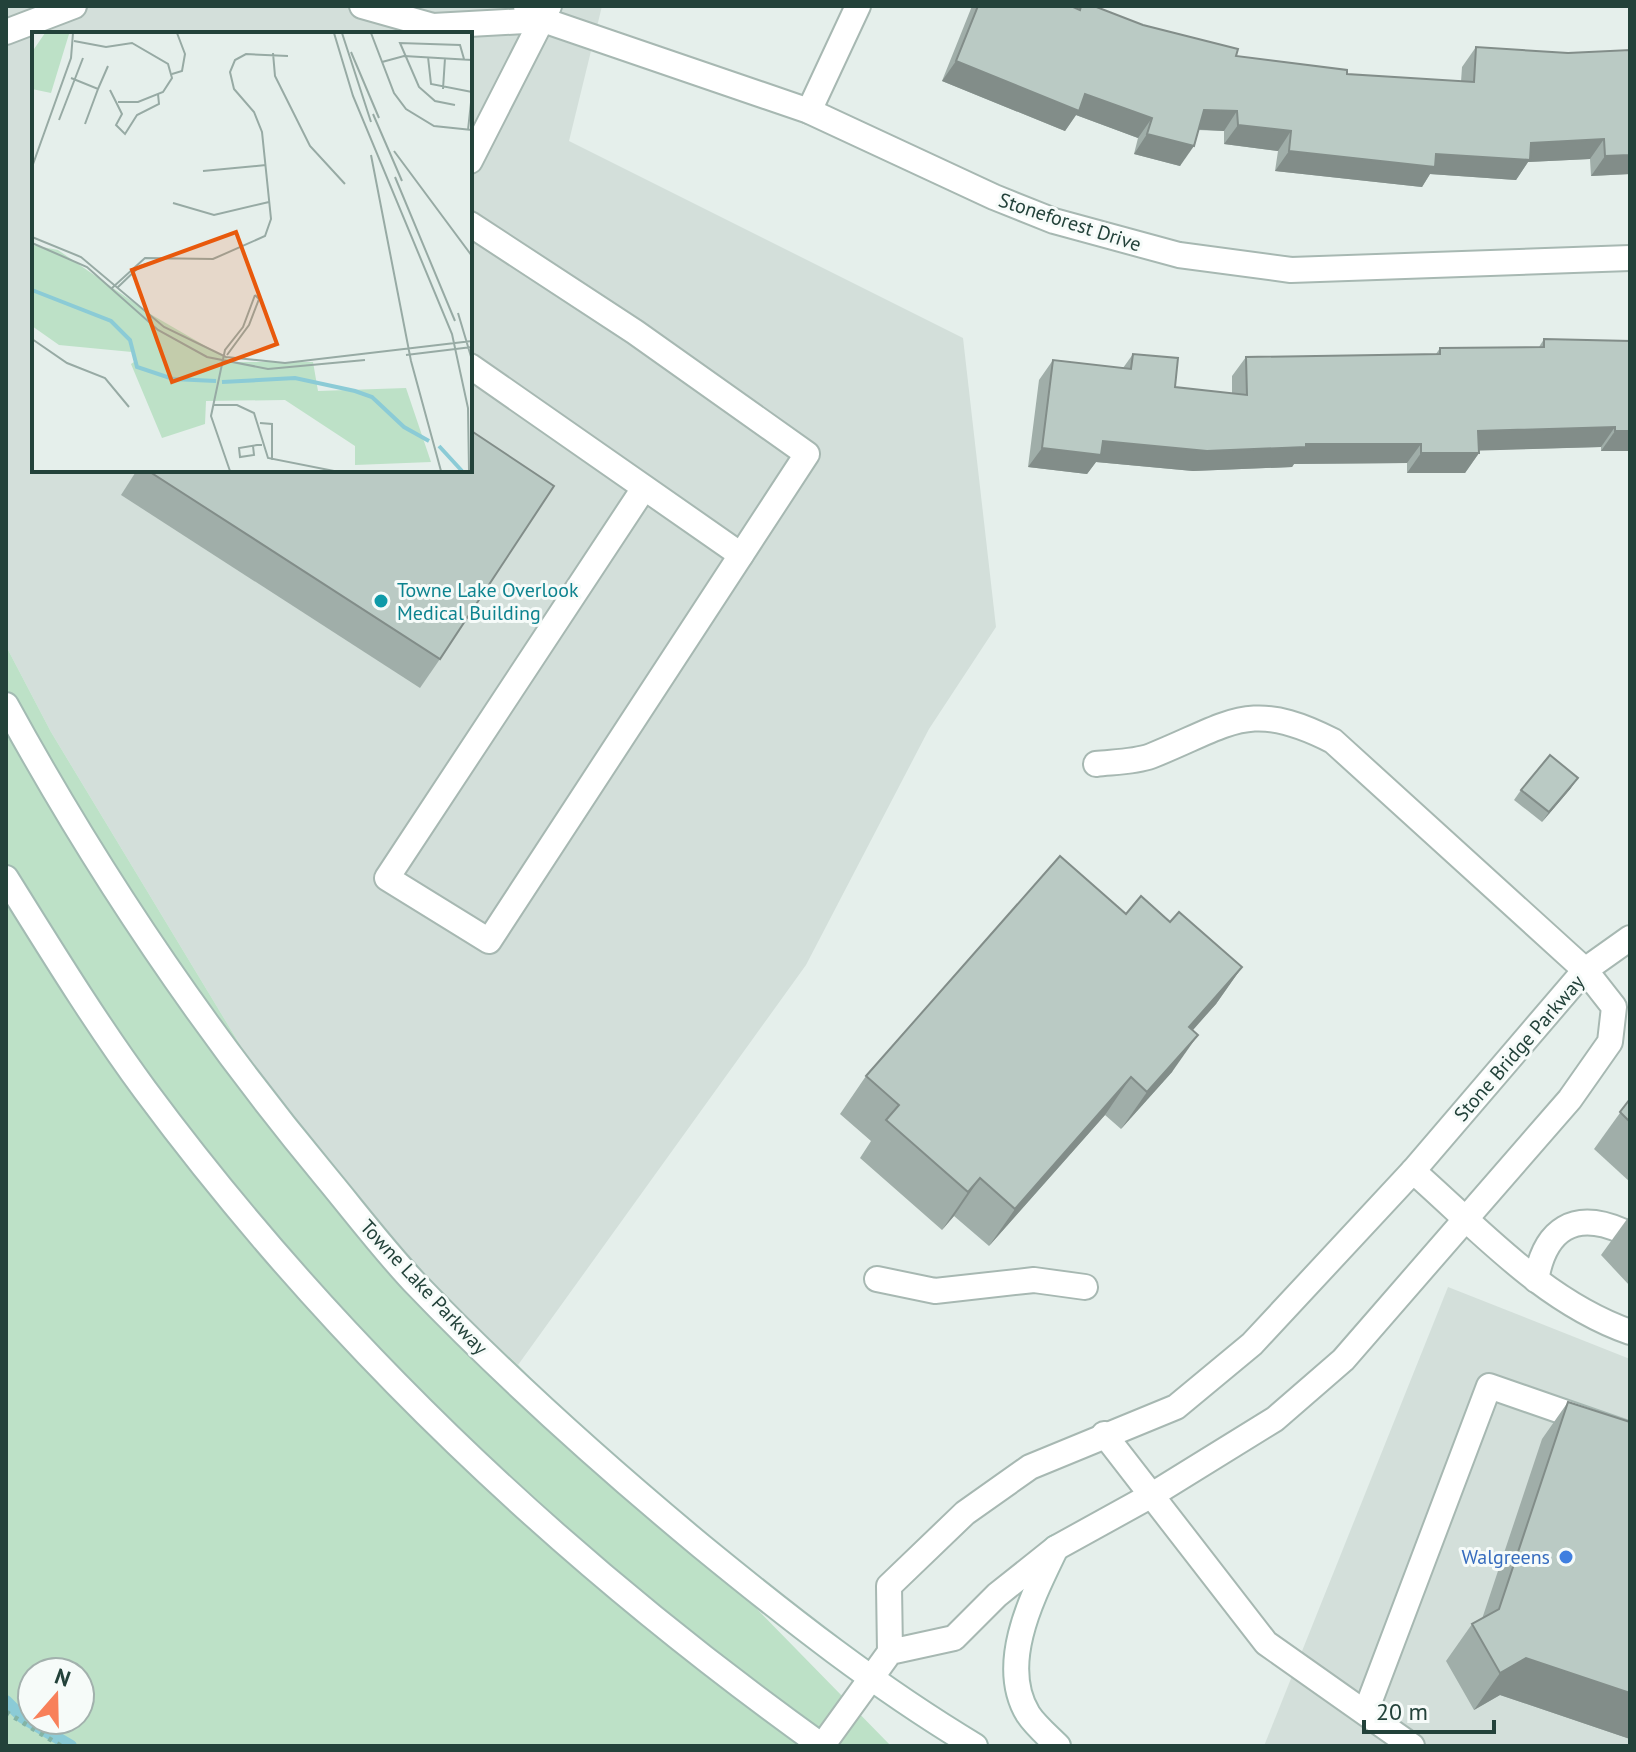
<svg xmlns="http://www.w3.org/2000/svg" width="1636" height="1752" font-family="'PT Sans',sans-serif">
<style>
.built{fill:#d3dfda;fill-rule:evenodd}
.green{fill:#bde1c7;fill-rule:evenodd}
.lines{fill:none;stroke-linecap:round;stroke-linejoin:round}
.stream{stroke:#8bcbd6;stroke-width:12}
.lane-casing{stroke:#a7b8b2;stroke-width:28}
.street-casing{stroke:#a7b8b2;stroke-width:28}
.secondary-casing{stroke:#a3bbb3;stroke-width:28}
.path{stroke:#84b4a5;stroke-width:5;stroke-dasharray:4 6;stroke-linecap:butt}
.lane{stroke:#fff;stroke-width:24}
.street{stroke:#fff;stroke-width:24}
.secondary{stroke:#fff;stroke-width:24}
.wall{fill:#a0aea9}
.shaded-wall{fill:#828d89}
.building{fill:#bacac4;stroke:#828d89;stroke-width:2}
.culture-dot{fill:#0f9aa8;stroke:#f6fbf9;stroke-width:3}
.shop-dot{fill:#3f7fe0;stroke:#f6fbf9;stroke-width:3}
.labels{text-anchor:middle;stroke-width:6;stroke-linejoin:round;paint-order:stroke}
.street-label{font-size:20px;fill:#23423a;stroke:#f6fbf9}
.culture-label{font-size:20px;fill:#0d838f;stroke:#f6fbf9;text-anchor:start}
.shop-label{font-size:20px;fill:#366cbe;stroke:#f6fbf9;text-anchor:end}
.inset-river{fill:none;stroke:#8bcbd6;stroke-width:4}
.inset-road{fill:none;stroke:#97aaa4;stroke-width:2}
.view{fill:#e8590c;fill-opacity:0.15;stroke:#e8590c;stroke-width:4}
.inset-edge{fill:none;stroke:#23423a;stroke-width:4}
</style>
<rect width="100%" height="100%" fill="#e5efeb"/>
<g class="built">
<path d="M6,6H602L569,141L963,338L996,627L929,729L806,965L518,1365L329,1192L51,732L6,646ZM34,34H470V470H34Z"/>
<path d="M1448,1287L1630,1359V1746H1264Z"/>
</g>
<path class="green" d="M6,646L51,732L329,1192L518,1365L891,1746H6ZM32,1672H80V1720H32Z"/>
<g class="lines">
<path class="stream" d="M6,1701L22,1717L71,1746"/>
<g class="lane-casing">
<g id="lane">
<path d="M809,111L858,6"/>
<path d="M470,161L549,6"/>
<path d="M470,224L635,332L807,454L489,941L387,878L644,488"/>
<path d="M470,366L741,555"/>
<path d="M1096,764C1113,762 1135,762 1151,756C1231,724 1249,698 1333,741L1585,970L1630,938"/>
<path d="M1413,1171C1480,1230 1544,1302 1630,1332"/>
<path d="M877,1279L935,1291L1034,1280L1085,1287"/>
<path d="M1536,1280C1545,1229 1574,1210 1622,1231"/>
<path d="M1104,1434L1266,1643L1412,1746"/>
<path d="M1366,1711L1489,1386L1630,1435"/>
</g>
</g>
<g class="street-casing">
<g id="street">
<path d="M362,6L433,26L543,20"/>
<path d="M526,6L543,20L809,111L994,197L1054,221L1179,255L1291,270L1630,258"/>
<path d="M6,32L74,6"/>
<path d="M822,1746L890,1652L889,1586L965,1513L1030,1467L1176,1407L1252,1344L1413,1171L1585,970L1614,1007L1610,1042L1570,1099L1343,1360L1275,1419L1152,1495L1056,1548L997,1595L954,1638L890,1652"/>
</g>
</g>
<g class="secondary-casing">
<g id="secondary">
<path d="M6,705C98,873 203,1029 326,1177C355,1212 383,1249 414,1282C504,1376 601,1463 701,1546C789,1618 878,1688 975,1746"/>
<path d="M6,878C51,950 95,1022 145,1090C334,1345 565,1562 822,1746"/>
<path d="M1056,1548C1034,1594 997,1663 1028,1714C1035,1725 1048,1736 1058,1746"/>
</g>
</g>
<path class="path" d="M6,1712L61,1746"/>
<use href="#lane" class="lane"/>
<use href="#street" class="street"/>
<use href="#secondary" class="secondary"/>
</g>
<g class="wall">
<path d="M972,6H1071L1078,9L1080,6H1094L1143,25L1236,56L1347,74L1461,82L1462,67L1476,47L1568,53L1630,174L1591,176L1590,159L1528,162L1516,180L1430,174L1422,187L1275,171L1278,151L1224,144V131L1198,130L1180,166L1134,154L1138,138L1076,115L1065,131L942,81Z"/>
<path d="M1544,339L1630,341V451H1601V447L1479,450V453L1465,473H1407V463L1294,464L1292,467L1193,471L1096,462L1087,474L1028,467L1039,380L1053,360L1123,368L1133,354L1175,387L1232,393V376L1246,357L1436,354L1440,348L1539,347Z"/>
<path d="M137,470H470L440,659L420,688L121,495Z"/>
<path d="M1571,788L1542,822L1514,800L1521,790Z"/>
<path d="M1126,914L1242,967L1216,1004L1192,1030L1172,1072L1121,1129L1105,1115L989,1246L954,1216L942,1230L860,1158L871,1141L840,1114L866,1076Z"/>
<path d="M1630,1099V1182L1594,1149Z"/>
<path d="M1630,1215V1286L1601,1255Z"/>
<path d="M1568,1402L1630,1422V1739L1500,1695L1474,1710L1446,1661L1472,1624L1482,1619L1542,1439Z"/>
</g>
<g class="shaded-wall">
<path d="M956,61L1085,94L1152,118L1138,138L1076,115L1065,131L942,81Z"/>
<path d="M1204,110L1237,111L1224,131L1190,129Z"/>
<path d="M1238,125L1291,131L1278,151L1224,144Z"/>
<path d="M1147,134L1194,146L1180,166L1134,154Z"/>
<path d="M1604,139L1590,159L1528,162L1516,180L1430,174L1422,187L1275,171L1289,151L1436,154L1531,143Z"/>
<path d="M1630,155V174L1591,176L1605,156Z"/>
<path d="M1615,427L1601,447L1465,451L1478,431Z"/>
<path d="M1615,431H1630V451H1601Z"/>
<path d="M1103,441L1306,444H1421L1407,463L1294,464L1292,467L1193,471L1096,462L1087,474L1028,467L1042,448Z"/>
<path d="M1421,453H1479L1465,473H1407Z"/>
<path d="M1578,778L1571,788L1542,822L1549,812Z"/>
<path d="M1242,967L1216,1004L1163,1064L1189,1027Z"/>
<path d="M1198,1035L1172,1072L1121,1129L1147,1092Z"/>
<path d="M1131,1077L1105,1115L989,1246L1015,1209Z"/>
<path d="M980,1178L954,1216L942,1230L968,1192Z"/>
<path d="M1526,1658L1630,1693V1739L1500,1695L1474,1710L1500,1673Z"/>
</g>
<g class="building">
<path d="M978,6H1071L1080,10L1081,6H1094L1143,25L1238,49L1236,56L1347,70V74L1474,82L1476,47L1568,53L1630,50V155L1605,156L1604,139L1531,143L1530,160L1436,154L1435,167L1289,151L1291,131L1238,125L1237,111L1204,110L1194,146L1147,134L1152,118L1085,94L1079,111L956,61Z"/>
<path d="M1544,339L1630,341V431H1615V427L1478,431L1479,453H1421V444H1306V447L1207,451L1103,441L1101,455L1042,448L1053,360L1131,369L1133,354L1178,358L1175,387L1247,395L1246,357L1440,354V348L1544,347Z"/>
<path d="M470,430L554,486L440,659L147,470H470Z"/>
<path d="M1550,755L1578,778L1549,812L1521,790Z"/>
<path d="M1060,856L1126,914L1141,896L1170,922L1179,912L1242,967L1189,1027L1198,1035L1147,1092L1131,1077L1015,1209L980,1178L968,1192L886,1120L899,1105L866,1076Z"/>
<path d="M1630,1099V1122L1620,1112Z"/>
<path d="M1568,1402L1630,1422V1693L1526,1658L1500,1673L1472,1624L1499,1609Z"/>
</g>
<circle class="culture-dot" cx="381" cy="601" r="8"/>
<circle class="shop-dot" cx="1566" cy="1557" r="8"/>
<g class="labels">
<g class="street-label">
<text transform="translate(1070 222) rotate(18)" y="7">Stoneforest Drive</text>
<text transform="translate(1519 1048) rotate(-49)" y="7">Stone Bridge Parkway</text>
<text transform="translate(424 1287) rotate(47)" y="7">Towne Lake Parkway</text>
</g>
<g class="culture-label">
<text x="397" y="597">Towne Lake Overlook<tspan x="397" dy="23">Medical Building</tspan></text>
</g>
<g class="shop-label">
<text x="1550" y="1564">Walgreens</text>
</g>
</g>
<g transform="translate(32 32)">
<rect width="440" height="440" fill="#e5efeb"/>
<path d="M13,1L37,2L19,61L0,57V20ZM0,213L26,218L120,283L201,330H281L286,359L374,356L399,430L323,433V414L253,368L174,369L173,392L130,406L99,332L105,328L100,320L27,313L0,294Z" fill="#bde1c7"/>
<path class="inset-river" d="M0,258L79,289L98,308L105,335L141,347L184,349M190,350L263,346L323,359L340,365L372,395L397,409M407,414L430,439"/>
<path class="inset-road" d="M302,1L321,64L420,302L436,376L437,439M310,1L339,90M339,1L362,61L374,77L402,94L440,98M42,9L74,15L100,11L136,32L140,46L131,60L106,70H86M319,20L347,86M241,21L243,44L278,114L313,152M396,25L399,52L440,60M350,30L372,24L440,28M140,42L150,39L153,22L145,1M39,46L66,57L76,34M411,57L413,26M78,58L90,82L84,93L93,102L105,83L127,72L126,62M423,73L403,69L387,55L368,11L428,13L432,27M341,82L370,149M27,88L51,26M53,92L66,57M436,98L440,61M362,119L440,224M339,123L379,329L409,439M0,135L39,26L41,1M171,139L234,133M363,145L423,289M141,171L182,183L237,170M0,205L49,225L132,295L194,325L253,331L440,309M0,211L55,235L126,298L175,325L236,337L333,328M80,256L113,226L181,227L233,204L239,187L230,100L222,80L202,57L198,40L203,28L214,22L256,24M85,256L108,234L135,226M426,281L440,328M0,307L35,331L73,346L97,375M195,323L217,293L227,267L223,263M374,323L440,315M182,373H205L222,381L236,426L302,439M228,391L240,392V428M221,414L222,423L208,425L207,416L225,413H230M198,439L179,384L193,318L211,295L223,263"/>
<path class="view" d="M204,200L245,312L140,350L100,238Z"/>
<rect width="440" height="440" class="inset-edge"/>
</g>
<rect width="1636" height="1752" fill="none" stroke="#23423a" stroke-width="16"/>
<g transform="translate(56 1696) rotate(20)"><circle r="38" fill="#f6fbf9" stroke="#a2b1ad" stroke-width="2"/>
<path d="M0-6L14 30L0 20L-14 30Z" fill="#f8805a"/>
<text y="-12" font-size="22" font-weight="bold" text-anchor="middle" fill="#23423a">N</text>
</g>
<path d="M1364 1720v12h130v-12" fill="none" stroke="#23423a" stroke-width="4"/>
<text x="1376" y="1720" font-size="24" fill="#23423a" stroke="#f6fbf9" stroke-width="6" paint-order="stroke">20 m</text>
</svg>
